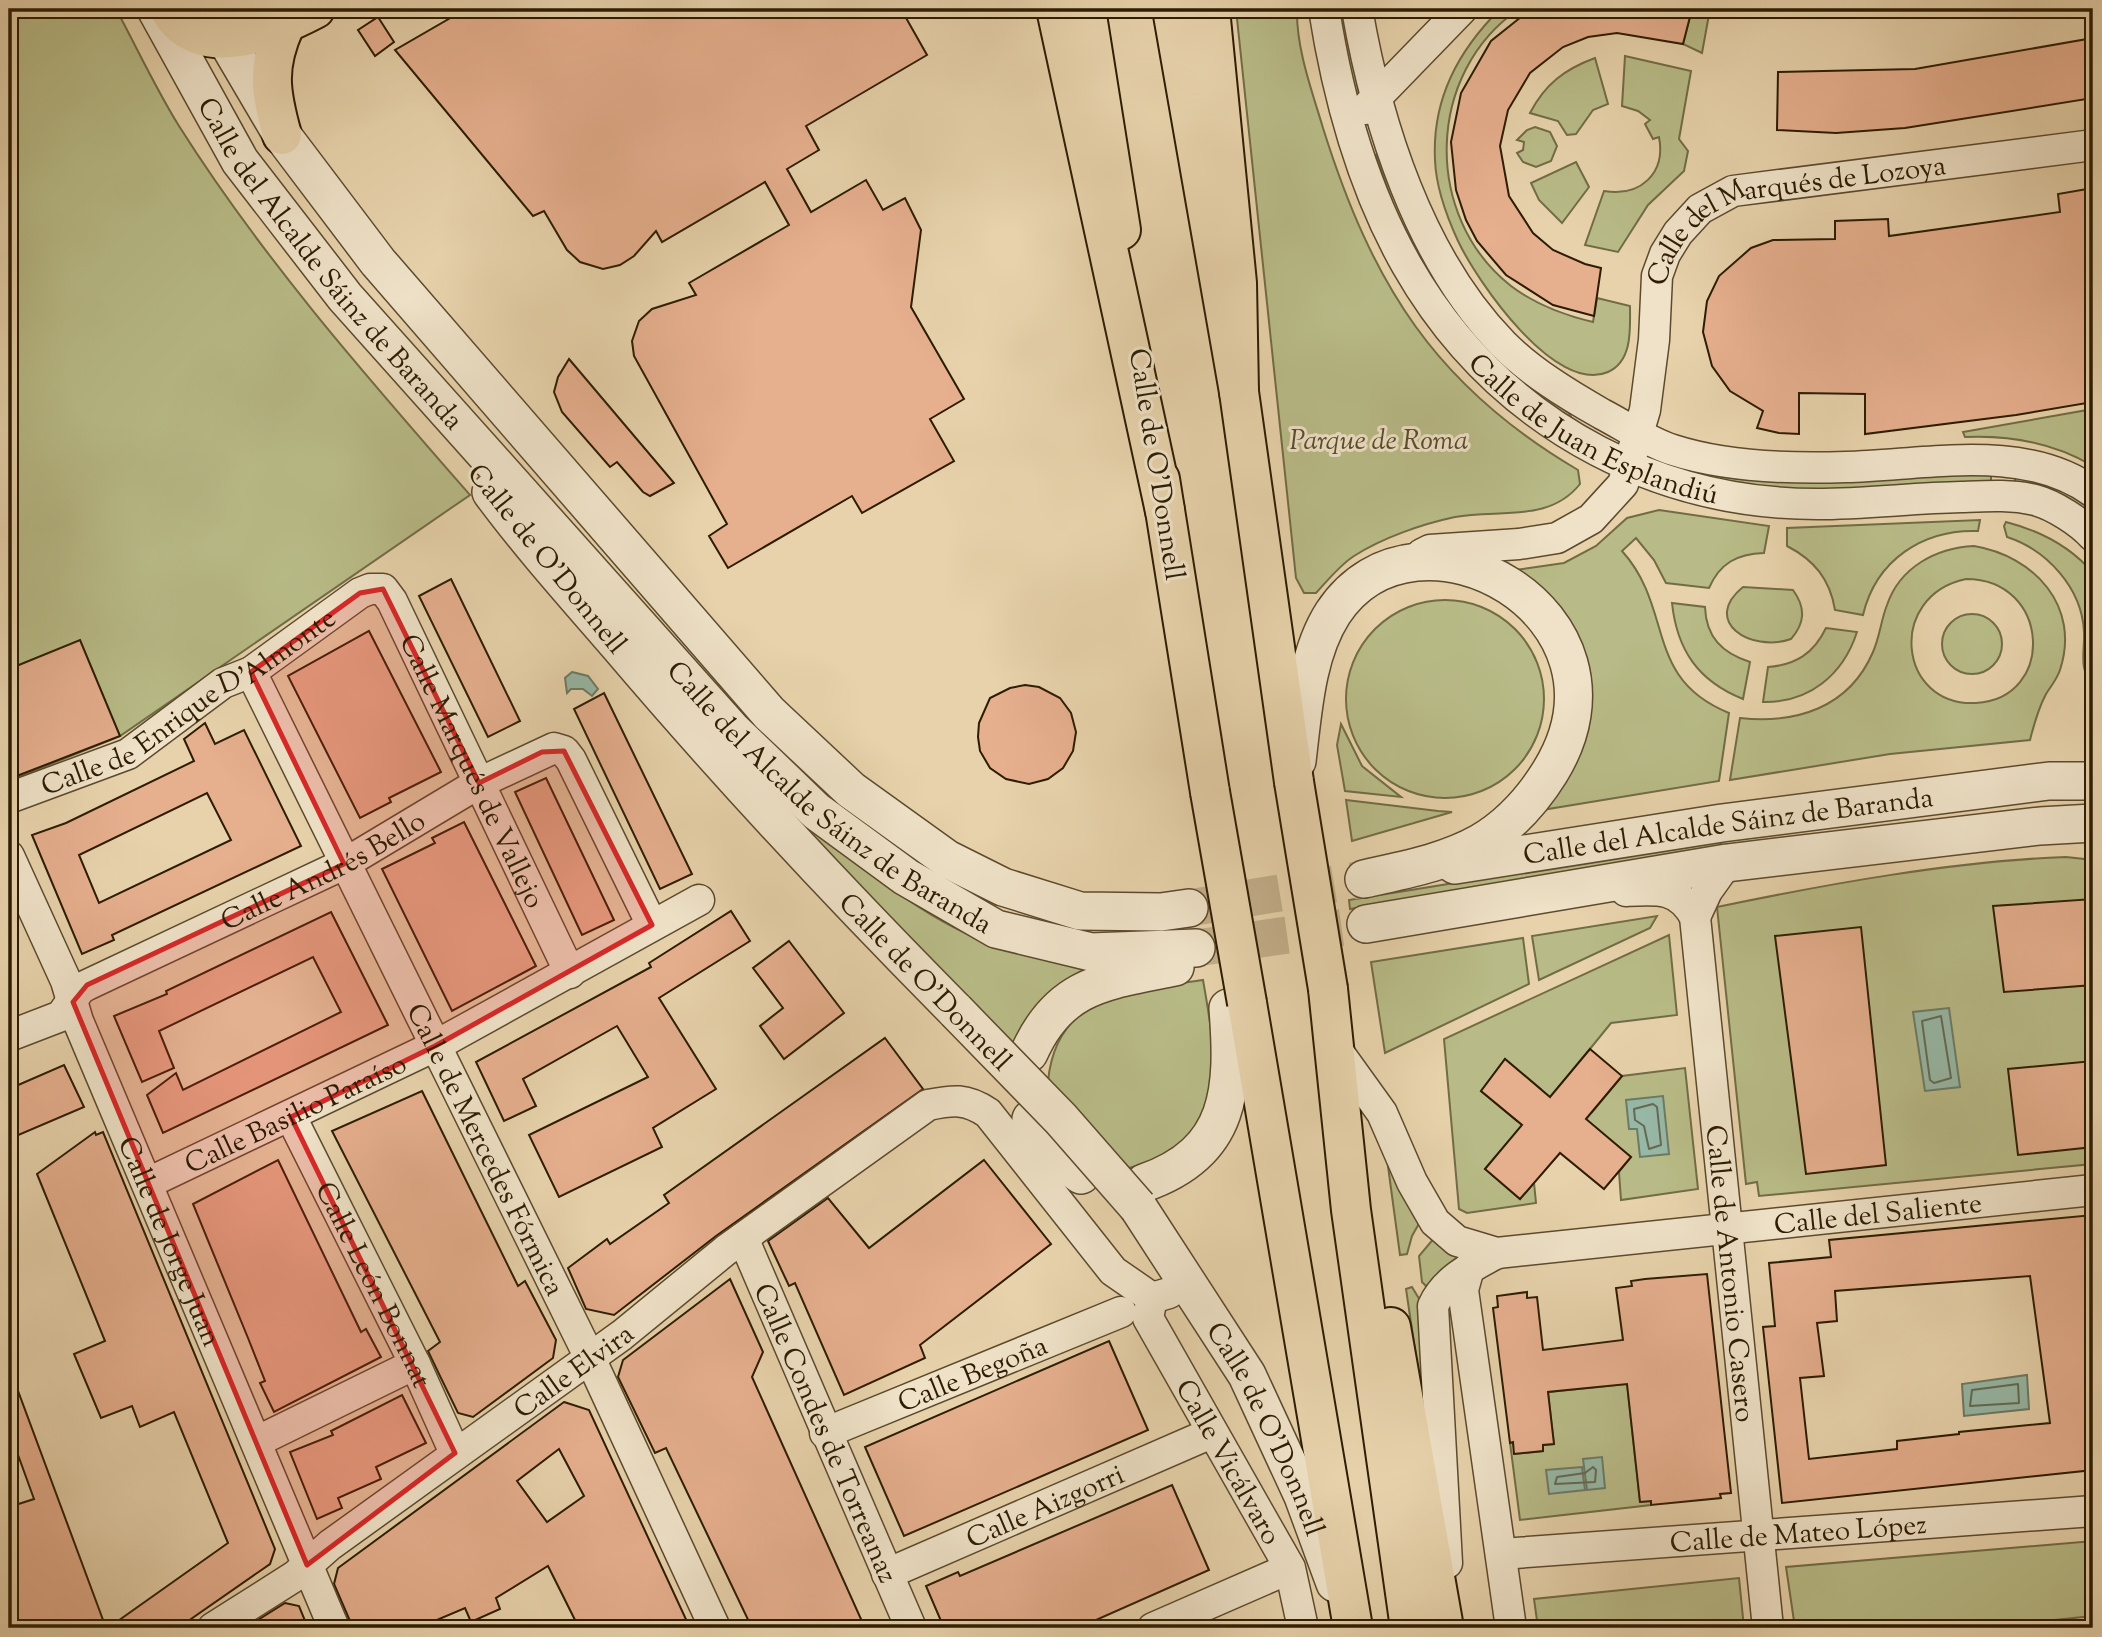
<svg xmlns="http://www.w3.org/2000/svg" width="2102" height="1637" font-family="'Sorts Mill Goudy',serif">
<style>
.green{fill:#b8bb87;stroke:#726c45;stroke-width:2;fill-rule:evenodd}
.water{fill:#97b8a6;stroke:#6d7a65;stroke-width:2}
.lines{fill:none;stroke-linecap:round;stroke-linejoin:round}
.shore{stroke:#626a54;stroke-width:2}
.building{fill:#e6af8e;stroke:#2d1c03;stroke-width:2;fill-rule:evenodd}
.tertiary-tunnel{stroke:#c2ae89;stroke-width:37;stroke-dasharray:37 18;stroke-linecap:butt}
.minor-casing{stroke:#5c4a2d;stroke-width:33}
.tertiary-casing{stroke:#5c4a2d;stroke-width:40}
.primary-casing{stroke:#2d1c03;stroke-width:42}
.motorway-casing{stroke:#2d1c03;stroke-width:42}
.minor{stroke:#efe2c8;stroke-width:30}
.tertiary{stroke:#efe2c8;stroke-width:37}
.primary{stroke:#e7d2ab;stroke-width:38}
.motorway{stroke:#e7d2ab;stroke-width:38}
.tertiary-bridge-casing{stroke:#5c4a2d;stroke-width:40;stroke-linecap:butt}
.primary-bridge-casing{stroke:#2d1c03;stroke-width:42;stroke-linecap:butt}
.tertiary-bridge{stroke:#efe2c8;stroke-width:37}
.primary-bridge{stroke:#e7d2ab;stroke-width:38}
.marked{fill:#d62828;fill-opacity:0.2;stroke:#d62828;stroke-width:5;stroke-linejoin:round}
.labels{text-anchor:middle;stroke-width:6;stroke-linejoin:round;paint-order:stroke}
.street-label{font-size:28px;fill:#2d1c03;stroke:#efe2c8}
.park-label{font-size:28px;font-style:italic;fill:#574c2b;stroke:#efe2c8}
</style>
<rect width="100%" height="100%" fill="#e7d2ab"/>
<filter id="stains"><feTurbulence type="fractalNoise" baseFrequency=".00286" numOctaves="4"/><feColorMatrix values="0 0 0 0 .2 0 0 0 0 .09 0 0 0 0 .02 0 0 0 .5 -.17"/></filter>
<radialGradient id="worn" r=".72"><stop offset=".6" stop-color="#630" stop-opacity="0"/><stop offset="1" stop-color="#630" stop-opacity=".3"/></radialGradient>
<g class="green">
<path d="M9,9H116C137,48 156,89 179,126C263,259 367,377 470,495L120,736L9,781Z"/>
<path d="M1236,9H1297C1296,48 1312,91 1323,128C1372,284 1435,386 1578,470L1580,484C1549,523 1499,509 1455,517C1422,524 1382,538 1354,556C1341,564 1327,581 1316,593H1304L1296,578Z"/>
<path d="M1337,9H1344L1359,94L1355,95Z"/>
<path d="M1500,9H1519C1426,72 1422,216 1511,286C1536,305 1563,315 1593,322L1597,298L1630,306C1630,328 1633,361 1608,372C1555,395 1477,281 1458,241C1446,215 1436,188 1435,160C1432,99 1458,51 1500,9Z"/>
<path d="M1692,9H1710L1702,53L1683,44Z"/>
<path d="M1625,56L1691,71L1679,139L1688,151L1684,171L1648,205L1618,252L1585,245L1604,191C1640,197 1666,174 1659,137L1653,139L1645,124L1650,120L1638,111L1622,106Z"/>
<path d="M1595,58L1608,104L1593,110L1576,134L1567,135L1558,121L1530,113C1545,84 1565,69 1595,58Z"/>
<path d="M1535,127L1550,132L1557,146L1551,161L1536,167L1523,162L1517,153L1523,150L1524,142L1517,140L1527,130Z"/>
<path d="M1376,155L1380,156L1527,382L1569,413L1571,417L1567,420L1475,345L1403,234Z"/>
<path d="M1576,162L1589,187L1562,223L1539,200L1531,183Z"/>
<path d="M2093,409V466C2054,443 2010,435 1965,437L1963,432Z"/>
<path d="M1700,472L1991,474V482L1809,491L1763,489L1699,475Z"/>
<path d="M2016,476L2067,493L2093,510V519L2014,484Z"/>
<path d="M1659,510L1769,526L1764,553C1737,554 1720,563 1709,588L1666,583L1654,560L1636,538L1622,551C1675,610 1643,678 1729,713L1719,781L1542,810C1557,791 1571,773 1581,751C1602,705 1588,643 1557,604C1546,590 1525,583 1516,570L1564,563L1596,546L1627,518Z"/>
<path d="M1980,520L1978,531C1923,529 1876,560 1863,615L1835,610C1830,579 1814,560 1787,546V528Z"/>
<path d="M2006,522C2041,531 2070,546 2093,573V683C2078,671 2085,650 2084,632C2082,588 2047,550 2007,537L2004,526Z"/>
<path d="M1974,546C2034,556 2081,606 2060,670C2057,679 2051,686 2046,694C2038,709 2034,724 2030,740L1890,754L1730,780L1740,718C1796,724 1849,708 1873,652C1880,636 1881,620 1887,605C1900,567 1936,548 1974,546ZM1966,579C2051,579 2056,699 1976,703C1898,707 1886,596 1966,579Z"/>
<path d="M1743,587L1793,590C1806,608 1805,623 1791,639C1750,653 1701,621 1743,587Z"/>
<circle cx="1445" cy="699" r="99"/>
<path d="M1672,603L1705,607C1706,637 1722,653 1750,662L1743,699C1698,681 1677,650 1672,603Z"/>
<circle cx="1972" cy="644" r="30"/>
<path d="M1826,628L1857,632C1843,675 1809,703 1763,702L1768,667C1796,665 1814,653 1826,628Z"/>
<path d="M1341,724L1362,766L1401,797L1345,791L1337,745Z"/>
<path d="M775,795C844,849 915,919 1000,947C1033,958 1070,962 1104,970L1014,1046L889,923Z"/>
<path d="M1346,800L1438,811L1452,812L1352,841Z"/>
<path d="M1720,840L1722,849L1350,909L1349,900Z"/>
<path d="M2066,857L2093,860V1164L1759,1196L1757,1182L1746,1184L1717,907C1828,884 1954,861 2066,857Z"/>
<path d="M1657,916L1650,928L1539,980L1532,936Z"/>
<path d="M1669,935L1677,1015L1611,1023L1559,1087L1564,1092L1545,1099L1541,1089L1505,1059L1481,1091L1517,1121L1528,1120L1485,1169L1520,1199L1534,1183L1536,1203L1467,1213L1459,1209L1444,1039Z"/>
<path d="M1523,938L1529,984L1385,1053L1371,962Z"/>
<path d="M1203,980C1218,1064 1231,1140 1129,1168L1048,1081C1057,992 1131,991 1203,980Z"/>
<path d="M1685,1068L1698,1189L1621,1200L1619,1172L1631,1157L1594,1126L1582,1127L1586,1107L1592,1112L1622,1076Z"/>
<path d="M1387,1159L1421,1220L1412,1236L1407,1254L1400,1255Z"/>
<path d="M1435,1237L1461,1258L1429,1289L1422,1282L1419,1256Z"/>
<path d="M1412,1287L1424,1307L1426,1425L1406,1289Z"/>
<path d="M1627,1384L1640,1502L1651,1501V1505L1520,1520L1510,1443L1513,1442L1515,1454L1543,1451V1445L1554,1444L1548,1392Z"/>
<path d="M2093,1541V1616L1977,1628H1795L1786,1567Z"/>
<path d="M1739,1578L1744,1628H1538L1534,1599Z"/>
</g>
<g class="water">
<path d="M572,672L588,676L598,689L592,696L583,689H571L567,693L565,678Z"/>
<path d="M1949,1008L1960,1087L1925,1091L1913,1012Z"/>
<path d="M1663,1096L1669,1154L1640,1157L1637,1129H1629L1626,1100Z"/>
<path d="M2027,1375L2029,1409L1964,1416L1962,1384Z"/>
<path d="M1602,1457L1605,1488L1587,1490L1583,1459Z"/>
<path d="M1582,1467L1585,1490L1549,1494L1546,1470Z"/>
</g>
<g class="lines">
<g class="shore">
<path d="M1941,1016L1951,1078L1934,1083L1930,1080L1922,1021Z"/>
<path d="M1653,1104L1657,1107L1661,1145L1649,1149L1644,1126L1635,1120L1634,1109Z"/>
<path d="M2018,1384L2019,1403L1970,1406L1972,1390Z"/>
<path d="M1593,1467L1596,1470L1595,1482L1555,1484L1557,1477L1585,1473Z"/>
</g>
</g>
<g class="building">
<path d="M466,9H901L927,55L806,126L819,150L787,169L811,212L866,180L883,210L905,198L921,230L911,307L964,399L930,419L954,461L862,513L852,496L728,568L709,536L727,524L634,356L632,341L639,321L652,309L696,295L689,283L789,225L765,182L662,242L656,231L634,256L620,265L603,269L580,262L567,250L544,211L533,216L395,50Z"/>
<path d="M1531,9H1692L1683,44L1617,33L1588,37L1563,47L1530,73L1508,110L1500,146L1509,196L1533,233L1553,250L1585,264L1601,268L1594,316L1553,305L1506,275L1477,241L1466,220L1456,190L1451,142L1461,93L1491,41Z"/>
<path d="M378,17L394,42L375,56L358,30Z"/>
<path d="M2093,38V98L1905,128L1836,133L1777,130L1778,72L1915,69Z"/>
<path d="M2093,188V402L2016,415L1865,434V394L1799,393V434L1779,433L1757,428L1763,411L1730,391L1712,366L1703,332L1707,301L1719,276L1751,248L1773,240L1835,239V221L1888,219L1889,236L2060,212L2058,194Z"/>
<path d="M569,359L674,483L650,496L643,492L617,462L610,467L562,412L554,392L558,377Z"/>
<path d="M451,579L520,721L488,737L419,596Z"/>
<path d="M369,631L441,772L389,798L391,802L360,818L288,676Z"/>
<path d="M80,640L120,736L9,779V669Z"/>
<path d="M1025,685L1039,687L1060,698L1071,713L1076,732L1073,751L1063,768L1048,779L1029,784L1006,779L990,768L980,751L978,737L979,723L990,698L1010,688Z"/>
<path d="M604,693L692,874L660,889L574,709Z"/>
<path d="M205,723L215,744L244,730L301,846L112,935L114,940L82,954L32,835L66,823L194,761L184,739ZM207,793L231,840L99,903L79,855Z"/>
<path d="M546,778L614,920L582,935L515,792Z"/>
<path d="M464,822L536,966L452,1011L382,869L435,843L432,838Z"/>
<path d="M2093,899V985L2004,992L1993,906Z"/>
<path d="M731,911L750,941L659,998L716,1089L653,1128L662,1147L559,1197L529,1135L648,1077L617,1026L523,1079L536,1106L504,1121L476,1062L651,967L649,963Z"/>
<path d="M331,912L388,1025L163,1133L147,1095L176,1073L183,1090L341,1012L313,957L159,1031L174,1068L142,1082L114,1016L167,994L166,991Z"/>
<path d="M1861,927L1886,1165L1806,1174L1775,936Z"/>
<path d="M789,941L844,1013L784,1059L760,1026L783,1008L753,968Z"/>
<path d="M885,1038L923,1089L716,1236L614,1315L586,1309L568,1268L607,1239L610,1244L669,1203L664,1195Z"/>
<path d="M1590,1049L1622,1076L1586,1119L1631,1157L1604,1189L1560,1153L1520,1199L1485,1169L1522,1125L1481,1091L1505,1059L1550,1097Z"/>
<path d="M2093,1061V1147L2018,1155L2008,1069Z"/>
<path d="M64,1065L84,1107L9,1139V1089Z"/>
<path d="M422,1091L518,1286L525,1281L556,1340L553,1358L473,1417L458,1413L439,1374L428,1351L440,1342L332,1131Z"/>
<path d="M95,1132L96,1135L103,1132L275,1549L270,1564L178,1628H108L228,1543L174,1412L140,1427L132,1406L101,1418L74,1354L105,1341L37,1174Z"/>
<path d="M278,1160L361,1332L366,1329L381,1357L274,1412L260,1383L265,1381L248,1338L193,1204Z"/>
<path d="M984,1160L1051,1244L920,1345L925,1358L844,1395L795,1283L789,1286L768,1241L828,1198L869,1248Z"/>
<path d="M2093,1215V1470L1782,1503L1763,1327L1775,1326L1769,1263L1831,1257L1829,1240ZM2030,1276L2050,1423L1959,1432V1434L1897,1441V1449L1809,1459L1800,1378L1824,1376L1817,1323L1837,1321L1835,1291Z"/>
<path d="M1707,1274L1731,1493L1720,1494L1721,1498L1651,1505V1501L1640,1502L1627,1384L1548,1392L1554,1444L1543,1445V1451L1514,1454L1513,1442L1510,1443L1493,1308L1498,1307L1497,1296L1527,1292V1298L1537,1297L1543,1350L1623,1340L1616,1288L1632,1286L1631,1281L1645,1279Z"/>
<path d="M730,1279L763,1352L752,1377L865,1628H752L666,1448L655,1453L618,1377L623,1360Z"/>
<path d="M1109,1341L1148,1430L904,1536L865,1447Z"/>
<path d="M9,1372H11L106,1628H9V1507L34,1499L9,1430Z"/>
<path d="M402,1395L426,1443L376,1467L381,1479L338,1498L342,1508L317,1519L290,1452L333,1435L331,1431Z"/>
<path d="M564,1402L589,1410L690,1628H579L548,1566L496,1598L500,1609L471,1622L465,1608L418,1628H353L334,1584L338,1568ZM559,1449L584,1496L547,1522L517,1481Z"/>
<path d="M1172,1485L1209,1570L1078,1628H944L926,1586L958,1572L960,1576Z"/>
<path d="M285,1603L299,1606L308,1628H245Z"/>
</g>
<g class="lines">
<g class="tertiary-tunnel">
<path d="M1189,908L1364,879"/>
<path d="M1196,948L1366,924"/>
</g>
<g class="minor-casing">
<g id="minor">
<path id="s1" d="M1324,9C1353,195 1425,360 1598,451C1667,487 1739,504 1817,504C1865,504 1913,498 1961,497C1985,496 2011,494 2035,500C2054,505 2080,522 2093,536"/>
<path d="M1357,9C1377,124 1419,258 1503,344C1531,372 1567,394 1602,414C1625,426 1648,442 1673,450C1726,467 1790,469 1846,467C1926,465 2025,442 2093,492"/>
<path d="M1365,109L1462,9"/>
<path id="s2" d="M1422,554L1430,550L1519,544L1557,538L1591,519L1623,484L1645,410L1654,340L1657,276L1665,254L1678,233L1700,209L1733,191L2093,145"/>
<path id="s3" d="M251,672L590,1358L715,1628"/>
<path id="s4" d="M9,798L128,754L223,683L251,672L360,593L370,589H383L392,601L570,973"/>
<path id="s5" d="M9,856L66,981L78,1021L334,1628"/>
<path id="s6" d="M1626,891C1658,889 1679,887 1695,917L1768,1628"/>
<path d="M1695,917L1707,891L1727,863"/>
<path id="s7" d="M9,1036L61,1016L80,989L87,985L344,864L479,783L554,748L564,751L571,760L652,925"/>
<path id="s8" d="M1336,1049L1382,1113L1412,1182L1435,1222L1457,1241L1497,1253L2093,1190"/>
<path id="s9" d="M291,1117L415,1364L455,1453"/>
<path id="s10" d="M148,1183L435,1046L699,900"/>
<path id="s11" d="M743,1238L911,1628"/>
<path d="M1469,1268L1463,1290L1511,1628"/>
<path id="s12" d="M1169,1293L1152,1298L1148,1318L1290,1568L1303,1628"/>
<path id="s13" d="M825,1433L1121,1312"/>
<path d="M256,1442L415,1364"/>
<path id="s14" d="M1501,1554L2093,1511"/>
<path d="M1447,1563L1433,1306C1445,1279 1473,1266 1497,1253"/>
<path id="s15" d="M887,1574L1202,1437"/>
<path id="s16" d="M213,1628L295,1576L330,1545L622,1335L726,1250L928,1105C953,1100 966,1098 988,1113L1113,1271L1152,1298"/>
<path d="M1153,1628L1279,1573"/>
</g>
</g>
<g class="tertiary-casing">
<g id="tertiary">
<path id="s17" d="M156,9L240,161L345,297L732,730L816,811L906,877L996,929L1091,952L1196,948"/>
<path d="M208,9L282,135L378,262L769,713L851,790L947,859L1003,887L1080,911L1161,912L1189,908"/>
<path d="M491,492C531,546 576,596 620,647C727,773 840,894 956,1011"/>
<path d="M1297,761C1303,712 1306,655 1333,613C1417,486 1647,615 1550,772C1532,801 1509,826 1480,843C1444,863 1403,870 1364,879"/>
<path id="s18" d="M1455,865L1722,823L2049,781H2093"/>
<path d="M1366,924L1727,863L2040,826L2093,823"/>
<path d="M1029,1053C1060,983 1107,981 1175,967"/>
<path d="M1031,1119L1059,1159L1081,1175"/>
<path d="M1144,1183C1233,1152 1234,1088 1228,1008"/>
<path id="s19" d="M1138,1207L1247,1375L1303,1496L1335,1583"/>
</g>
</g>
<g class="primary-casing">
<g id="primary">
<path d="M1086,9L1121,230"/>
<path d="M1172,9L1239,392L1294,782"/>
<path d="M1160,479L1210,792"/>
<path d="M1328,989L1351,1210L1410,1628"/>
<path d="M1247,1003L1353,1628"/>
<path d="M1391,1327L1444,1628"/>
</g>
</g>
<g class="motorway-casing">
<g id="motorway">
<path d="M169,9C199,63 275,30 315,9"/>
<path d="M1056,9L1165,511"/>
<path d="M1210,9L1237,283L1239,392"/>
<path d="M282,135C270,92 266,67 285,25"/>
</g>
</g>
<use href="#minor" class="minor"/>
<use href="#tertiary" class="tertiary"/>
<use href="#primary" class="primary"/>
<use href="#motorway" class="motorway"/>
<g class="tertiary-bridge-casing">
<path id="tertiary-bridge" d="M956,1011L1061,1119L1138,1207"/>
</g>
<g class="primary-bridge-casing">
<g id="primary-bridge">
<path d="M1294,782L1328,989"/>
<path d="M1210,792L1247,1003"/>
</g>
</g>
<use href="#tertiary-bridge" class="tertiary-bridge"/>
<use href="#primary-bridge" class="primary-bridge"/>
</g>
<path class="marked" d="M383,589L479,783L542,752L564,751L652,925L435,1046L291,1117L455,1453L307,1565L73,1002L87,985L344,864L251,672L360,593Z"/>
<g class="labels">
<g class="street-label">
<text dy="10" stroke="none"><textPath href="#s2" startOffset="597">Calle del Marqués de Lozoya</textPath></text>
<text dy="10" stroke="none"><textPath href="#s17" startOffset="310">Calle del Alcalde Sáinz de Baranda</textPath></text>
<text dy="10" stroke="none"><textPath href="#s1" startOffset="527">Calle de Juan Esplandiú</textPath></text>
<text transform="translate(1158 464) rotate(81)" y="10">Calle de O'Donnell</text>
<text transform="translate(548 558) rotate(51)" y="10">Calle de O'Donnell</text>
<text dy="10" stroke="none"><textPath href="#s4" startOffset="205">Calle de Enrique D'Almonte</textPath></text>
<text dy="10" stroke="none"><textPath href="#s4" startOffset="637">Calle Marqués de Vallejo</textPath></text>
<text dy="10" stroke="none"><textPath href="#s17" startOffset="1045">Calle del Alcalde Sáinz de Baranda</textPath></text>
<text dy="10" stroke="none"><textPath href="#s18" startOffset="276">Calle del Alcalde Sáinz de Baranda</textPath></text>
<text dy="10" stroke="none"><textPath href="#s7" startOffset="359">Calle Andrés Bello</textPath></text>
<text transform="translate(926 981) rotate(46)" y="10">Calle de O'Donnell</text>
<text dy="10" stroke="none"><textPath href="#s10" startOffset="163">Calle Basilio Paraíso</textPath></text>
<text dy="10" stroke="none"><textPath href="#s3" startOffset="532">Calle de Mercedes Fórmica</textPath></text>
<text dy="10" stroke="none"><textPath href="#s8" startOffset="654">Calle del Saliente</textPath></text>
<text dy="10" stroke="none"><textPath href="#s5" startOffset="418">Calle de Jorge Juan</textPath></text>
<text dy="10" stroke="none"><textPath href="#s6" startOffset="438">Calle de Antonio Casero</textPath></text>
<text dy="10" stroke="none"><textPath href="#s9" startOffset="187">Calle León Bonnat</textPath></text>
<text dy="10" stroke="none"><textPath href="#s16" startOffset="443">Calle Elvira</textPath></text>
<text dy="10" stroke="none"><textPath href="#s13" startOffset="159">Calle Begoña</textPath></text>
<text dy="10" stroke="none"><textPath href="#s19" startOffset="257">Calle de O'Donnell</textPath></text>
<text dy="10" stroke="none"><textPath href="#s11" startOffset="212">Calle Condes de Torreanaz</textPath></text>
<text dy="10" stroke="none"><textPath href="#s12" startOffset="203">Calle Vicálvaro</textPath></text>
<text dy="10" stroke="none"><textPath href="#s15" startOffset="172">Calle Aizgorri</textPath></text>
<text dy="10" stroke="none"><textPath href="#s14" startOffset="298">Calle de Mateo López</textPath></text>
</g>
<g class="park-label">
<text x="1379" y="449">Parque de Roma</text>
</g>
</g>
<rect width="2102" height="1637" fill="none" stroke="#e7d2ab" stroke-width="35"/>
<rect x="10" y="10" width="2081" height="1616" fill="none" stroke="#2d1c03" stroke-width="3.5"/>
<rect x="18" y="18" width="2067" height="1602" fill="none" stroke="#2d1c03" stroke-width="2"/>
<rect width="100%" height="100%" filter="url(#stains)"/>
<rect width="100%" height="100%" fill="url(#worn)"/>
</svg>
